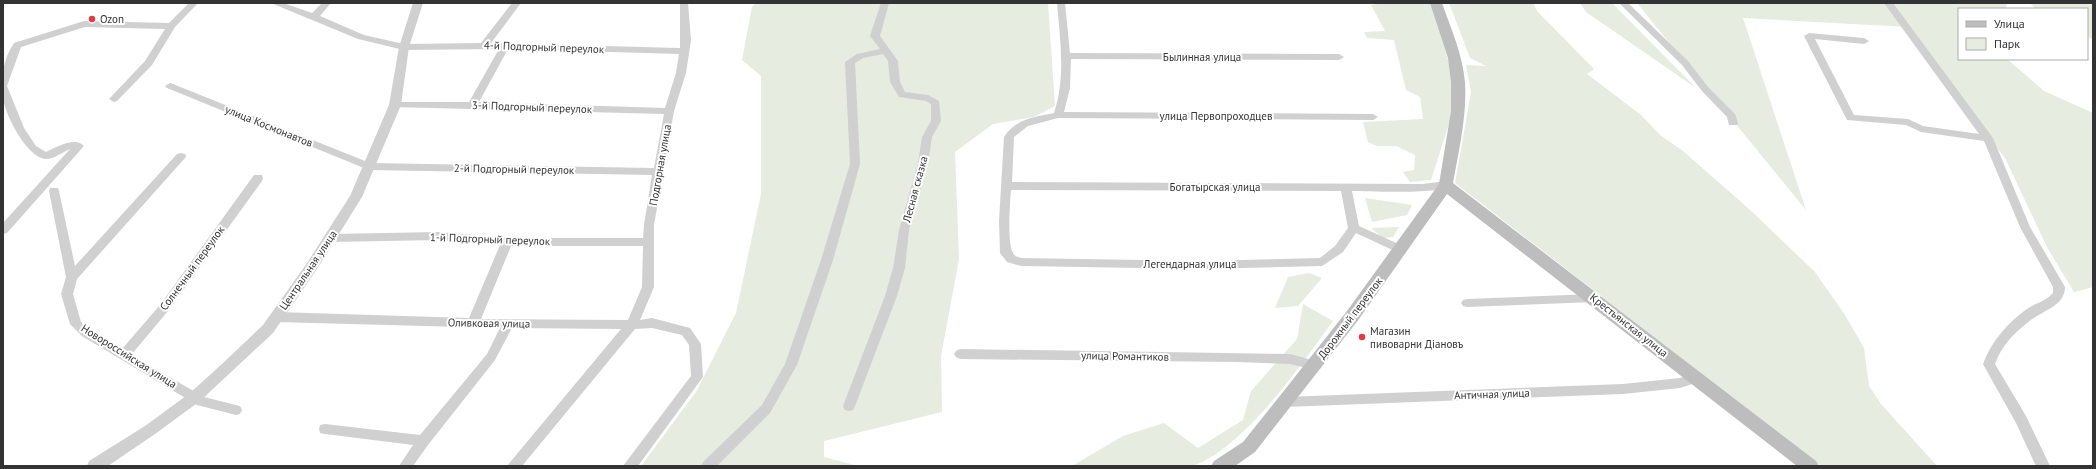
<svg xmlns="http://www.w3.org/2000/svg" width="2096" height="469" font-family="'PT Sans',sans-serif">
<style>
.green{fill:#e6ecdf}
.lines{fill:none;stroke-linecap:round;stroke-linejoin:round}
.minor{fill:#d0d0d0;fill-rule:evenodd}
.tertiary{fill:#d0d0d0;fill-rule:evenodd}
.secondary{fill:#bdbdbd;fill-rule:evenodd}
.poi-dot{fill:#e63946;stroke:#fff;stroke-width:1.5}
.labels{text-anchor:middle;stroke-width:4;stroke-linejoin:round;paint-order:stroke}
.poi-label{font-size:11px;fill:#333;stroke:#fff;text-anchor:start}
.street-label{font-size:11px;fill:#333;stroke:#fff}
</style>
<rect width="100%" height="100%" fill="#fff"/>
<g class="green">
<path d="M756,3H1048L1055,106L1034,117L993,124L955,152L959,259L941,356L942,412L824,441V457L858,466H641L696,392L736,313L761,194V76L742,60L752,7Z"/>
<path d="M1384,3H1432L1449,63L1453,92L1450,121L1431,180L1410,182L1403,172L1414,170L1415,155L1396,146H1377L1368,142L1363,122L1423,119L1420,97L1406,90L1394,40L1367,38L1364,32L1385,31L1371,5Z"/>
<path d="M1449,3H1533L1537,11L1594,69L1587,74L1641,115L1660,135L1683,151L1749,209L1815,272L1845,315L1864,348L1869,386L1881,404L1937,466H1821L1455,183L1471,92L1466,65L1486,66L1470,58Z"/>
<path d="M1580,3H1612L1696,88L1586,12Z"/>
<path d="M1637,3H2007L2006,9H1959V59H2007L2044,91L2093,113V287L2074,292L2047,247L2005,158L1951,90L1909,27L1743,18L1806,210Z"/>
<path d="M2030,3H2093V39L2087,37V9H2036Z"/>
<path d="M1365,198L1412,205L1407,215L1372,222Z"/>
<path d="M1399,227L1393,237L1383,238L1371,228Z"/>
<path d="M1309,273L1322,278L1298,306L1275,308L1288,277Z"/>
<path d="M1303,304L1333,321C1299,367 1246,446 1193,466H1072L1123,436L1164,423L1198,448L1243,420L1251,391L1297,339Z"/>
</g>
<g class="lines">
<g class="minor">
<path d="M189,3H198L175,27L152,65L117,101L114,102L109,99L111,97L145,61L165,29L85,27L21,47L7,86L24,128L36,146L46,152C56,147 76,136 84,146L7,233L3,234V223L70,149C63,152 52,160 45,159C26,156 6,116 3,99C0,80 3,59 14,43L84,21L169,23Z"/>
<path d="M271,3H283L312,13L322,3H331L320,16L364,35L404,44L481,43L512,3H521L491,43L680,48V3H688L691,40L686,73L674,111L654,225V287L640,320L652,318L690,328L701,344L703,377L638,466H623L691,376L689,345L682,335L652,328L635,329L522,466H507L621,329L512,328L495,360L428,445L413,466H399L413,445L325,434L320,433L319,429L320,425L325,424L420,435L487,354L500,328L276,322L272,320L270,317L272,314L276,312L469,318L500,245L440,240L330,242L324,238L330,234L440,232L507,238H643L644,225L652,175L369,170L167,88L165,86L170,83L173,84L370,163L654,168L664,114L392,107L390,105L395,102H469L499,49L404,50L358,39ZM508,49L679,54L676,73L665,108L479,102ZM511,246H643L642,287L628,320L481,319Z"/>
<path d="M881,3H889L880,36L898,61L900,82L905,92L928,95L939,101L941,121L932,137L928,163L909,230L905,268L897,296L855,406L853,410L849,411L845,410L843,406L885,296L893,268L899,230L918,163L922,137L931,121V104L926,101L899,97L890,82L888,61L883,54L863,58L855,63L860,164L833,260L797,365L770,413L717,466H701L703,462L762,405L785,364L821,260L850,164L845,62L857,54L880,49L870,36Z"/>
<path d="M1057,3H1065L1070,53L1339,54L1344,57L1339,60L1071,59L1070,88L1064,112L1373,114L1378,117L1373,120L1058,118L1028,126L1014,137L1012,182L1423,184L1446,181L1451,185C1445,195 1367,191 1352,191L1359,226L1405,247L1407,250L1405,253L1401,254L1356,233L1343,252L1322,266L1202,269L1021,266L1007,262L1000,253L999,221L1004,137C1015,119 1035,117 1054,113C1066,77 1060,40 1057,3ZM1011,190L1341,191L1348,228L1335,246L1320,258L1202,261L1021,258C1018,257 1015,257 1013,253C1007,244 1010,202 1011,190Z"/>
<path d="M1619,3H1628L1688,61L1708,87L1735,114L1738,123L1737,125H1729L1727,117L1702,91L1682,65Z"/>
<path d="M1884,3H1893L1993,138L2030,227L2065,287C2065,307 2040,311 2027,323C2013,334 2001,347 1995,364L2026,416L2050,466H2036L2016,423L1983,364C1991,342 2008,322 2027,309C2036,303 2046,301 2053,293V287L2020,227L1984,141L1921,132L1906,125L1847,120L1804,36L1809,33L1864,38L1869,41L1864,44L1815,39L1854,115L1908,119L1923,126L1979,134Z"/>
<path d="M181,153L185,154L186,156L185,158L77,279L73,294L81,322L90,330L122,349L160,305L254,175H262L263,178L262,181L168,311L131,355L204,397L240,406L242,410L240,414L236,415L197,405L82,336L70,324L61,294L66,277L49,191L50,188H58L59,191L75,266L177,154Z"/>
<path d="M1594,294L1598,295L1600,298L1598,301L1594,302L1467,307L1463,306L1461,303L1463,300L1467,299Z"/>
<path d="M960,349L1290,354L1319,362L1321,365L1319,368L1315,370L1290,364L1236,362L960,359L956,357L954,354L956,351Z"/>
<path d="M1697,372L1701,373L1703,377L1701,381L1680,388L1623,394L1285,407L1281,406L1279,402L1281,398L1285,397L1623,384L1680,378Z"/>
</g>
<path class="tertiary" d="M413,3H423L409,47L401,105L362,197L317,269L273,333L200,401L155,434L108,466H87L89,461L145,426L190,393L223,363L263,325L307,263L350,196L389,105L399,47Z"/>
<path class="secondary" d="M1430,3H1442C1451,29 1463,55 1465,83C1467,116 1459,150 1453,183L1816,461L1819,466H1797L1447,194L1359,319L1255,452L1235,466H1211L1214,461L1243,442L1279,397L1347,311L1439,184L1451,111V82L1448,58Z"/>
</g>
<g class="poi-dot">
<circle cx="92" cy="19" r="4"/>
<circle cx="1362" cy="337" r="4"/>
</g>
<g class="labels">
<g class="poi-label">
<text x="100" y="23">Ozon</text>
<text x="1370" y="335">Магазин<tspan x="1370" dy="13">пивоварни Дiановъ</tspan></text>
</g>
<g class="street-label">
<text transform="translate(544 47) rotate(2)" y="4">4-й Подгорный переулок</text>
<text x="1202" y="61">Былинная улица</text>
<text transform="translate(532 107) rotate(2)" y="4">3-й Подгорный переулок</text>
<text x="1216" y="120">улица Первопроходцев</text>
<text transform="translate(269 126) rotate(22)" y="4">улица Космонавтов</text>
<text transform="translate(660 165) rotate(-80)" y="4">Подгорная улица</text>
<text transform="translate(514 169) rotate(1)" y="4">2-й Подгорный переулок</text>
<text x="1215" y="191">Богатырская улица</text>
<text transform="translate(915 189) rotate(-75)" y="4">Лесная сказка</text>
<text transform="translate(490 239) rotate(2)" y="4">1-й Подгорный переулок</text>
<text x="1190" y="268">Легендарная улица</text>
<text transform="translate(192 268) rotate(-54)" y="4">Солнечный переулок</text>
<text transform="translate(308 270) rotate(-56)" y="4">Центральная улица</text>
<text transform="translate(1350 318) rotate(-53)" y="4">Дорожный переулок</text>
<text transform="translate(489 323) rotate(1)" y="4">Оливковая улица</text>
<text transform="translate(1629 325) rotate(38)" y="4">Крестьянская улица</text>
<text transform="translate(129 356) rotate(32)" y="4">Новороссийская улица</text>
<text transform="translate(1125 356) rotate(1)" y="4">улица Романтиков</text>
<text transform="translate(1492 394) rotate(-2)" y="4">Античная улица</text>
</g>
</g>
<rect width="2096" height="469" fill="none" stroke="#333333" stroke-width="8"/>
<rect x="1958" y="8" width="130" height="52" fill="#ffffff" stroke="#adadad"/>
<rect x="1966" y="21" width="20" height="6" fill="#bdbdbd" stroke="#adadad"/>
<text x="1994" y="28" font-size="12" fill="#333333">Улица</text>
<rect x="1966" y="38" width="20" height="12" fill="#e6ecdf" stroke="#adadad"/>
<text x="1994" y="48" font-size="12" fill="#333333">Парк</text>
</svg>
